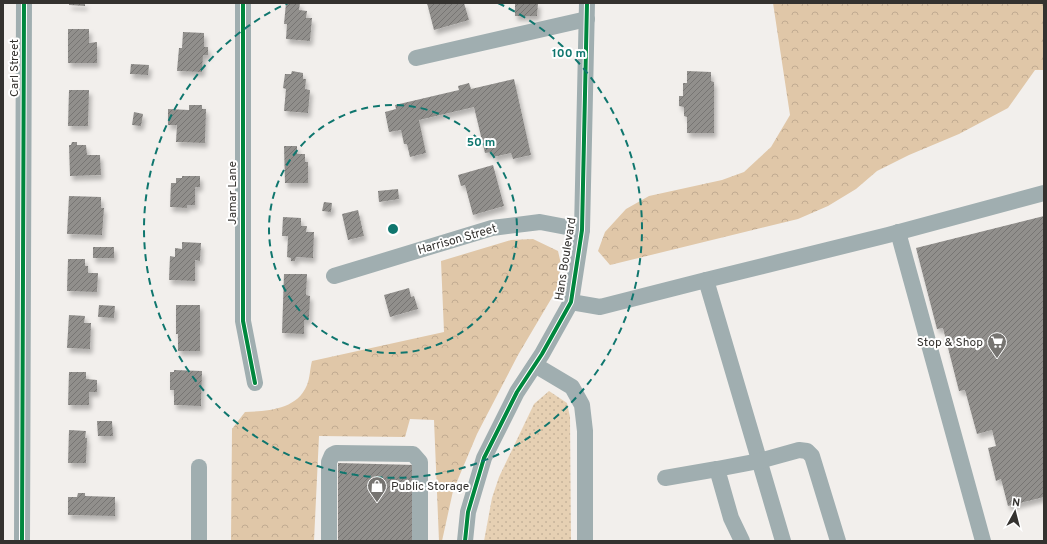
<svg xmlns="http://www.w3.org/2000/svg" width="1047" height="544" font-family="Overpass,sans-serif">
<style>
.grass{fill:url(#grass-dots)}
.forest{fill:url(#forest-crowns)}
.building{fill:url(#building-hatch);filter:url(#shadow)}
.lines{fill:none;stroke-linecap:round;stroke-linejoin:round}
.minor{stroke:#a0aeb0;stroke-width:16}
.cycleway-casing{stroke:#fff;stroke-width:6}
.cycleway{stroke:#00873e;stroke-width:4}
.ring{fill:none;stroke:#0f766e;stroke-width:2;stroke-dasharray:7 5}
.labels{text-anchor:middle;stroke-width:4;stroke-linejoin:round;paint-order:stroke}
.street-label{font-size:12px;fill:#34322f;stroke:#fff}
.poi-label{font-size:12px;fill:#34322f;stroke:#fff;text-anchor:end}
.centre{fill:#0f766e;stroke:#fff;stroke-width:2}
.ring-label{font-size:12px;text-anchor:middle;font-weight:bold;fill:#0f766e;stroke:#fff;stroke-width:4;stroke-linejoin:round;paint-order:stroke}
</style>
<defs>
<pattern id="grass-dots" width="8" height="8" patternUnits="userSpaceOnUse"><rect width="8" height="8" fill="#e6d0b3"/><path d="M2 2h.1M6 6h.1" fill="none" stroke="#c6b39a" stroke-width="1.8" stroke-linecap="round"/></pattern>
<pattern id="forest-crowns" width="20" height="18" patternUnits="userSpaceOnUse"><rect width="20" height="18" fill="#e0c7a8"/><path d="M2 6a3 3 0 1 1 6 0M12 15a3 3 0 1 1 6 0" fill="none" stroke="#c1ab91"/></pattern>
<pattern id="building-hatch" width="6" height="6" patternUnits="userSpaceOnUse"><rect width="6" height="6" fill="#918f8c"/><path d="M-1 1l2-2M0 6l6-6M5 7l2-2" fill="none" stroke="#777573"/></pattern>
<filter id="shadow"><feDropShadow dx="2.5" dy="4.5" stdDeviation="2" flood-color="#0004"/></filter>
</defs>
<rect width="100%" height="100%" fill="#f2efec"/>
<path class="grass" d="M549,391L567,403L570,417L571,541H484L492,498L499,477L534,404Z"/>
<g class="forest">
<path d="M773,3H1044V70H1035L1008,108L959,134L909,155L877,171L856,189L828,206L798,219L610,265L598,251L605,232L626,209L649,196L722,180L744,172L771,147L790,115Z"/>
<path d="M533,239L558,251L561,264L557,289L518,355L477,434L453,491L442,541H439L434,420L410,419L405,437L319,436L314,541H231L232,429L245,412C267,411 297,410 307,385C310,378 310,368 312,361L444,332L441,261L511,240Z"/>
</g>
<g class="building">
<path d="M69,3H85V6L69,5Z"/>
<path d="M286,3H300L299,10L307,11L306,18H312L310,41L286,39L287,24H284Z"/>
<path d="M427,3H464L469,20L434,30Z"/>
<path d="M515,3H538L537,16H515Z"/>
<path d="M68,29H89V43L97,42V63H68Z"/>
<path d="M183,32L204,33V47H208V55H203L202,72L177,71L179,48H182Z"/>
<path d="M131,64L149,65L148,75L130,74Z"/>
<path d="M292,71L303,73V79H306L305,89L310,90L308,113L284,111L286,89L283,88L285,74H291Z"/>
<path d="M687,71L711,72V81L714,82V133H687V117L684,116V107L679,106V96H683V83H687Z"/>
<path d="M514,79L531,155L513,159L511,153L493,157L492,152L485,153L474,107L419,120L426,153L410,157L407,144H404L401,130L389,132L385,112L396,109L395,105L459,90L458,86L469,83L471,89Z"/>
<path d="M69,90H89L88,126H68Z"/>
<path d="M189,105H202V109H206L205,143L176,142L177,125H168V109L189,110Z"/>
<path d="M134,112L143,114L141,126L132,125Z"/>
<path d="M72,142H77V145H86L87,155H100L101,175L70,176L69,145H71Z"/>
<path d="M284,146H297V154H305V162H308V183H285Z"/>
<path d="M493,165L504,206L473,215L465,185L461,186L458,175Z"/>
<path d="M182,176H200V187H195V205H187V208L170,207L171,183H176V178H182Z"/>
<path d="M398,189L399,199L379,202L378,191Z"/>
<path d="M69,196L101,197V208H104L102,235L67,234Z"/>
<path d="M324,202L332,203L331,212L322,211Z"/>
<path d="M358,210L364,236L348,240L342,214Z"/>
<path d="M1044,216V497L1008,506L1001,479L996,481L988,448L996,446L992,430L977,434L965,390L959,391L943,328L937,329L916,248Z"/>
<path d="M283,217L301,218V226H307L306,232H314L313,258L296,257L295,261H291V258L287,257L288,236H282Z"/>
<path d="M182,242L201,243L200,261L195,260V281L169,280L170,256L175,257V248L182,249Z"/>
<rect x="93" y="247" width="21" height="11"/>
<path d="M68,259H85V266H88V273H98L97,292L67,291Z"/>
<path d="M284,274H307L306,295L310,296L309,320H304V334L282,333Z"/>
<path d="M409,288L411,297L414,296L418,309L390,317L384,295Z"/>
<path d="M99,305L115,306L114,318L98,317Z"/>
<path d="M176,305H200V351H178V334H176Z"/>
<path d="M69,315L85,316L84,323H91L90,349L67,348Z"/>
<path d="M174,370L202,371L201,406L174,405V390H170V372H174Z"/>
<path d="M69,372H86V379L97,380V392H89V405H68Z"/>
<path d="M97,421H112L113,436H98Z"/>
<path d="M69,430L86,431L85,438H87L86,463H68Z"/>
<path d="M338,463L415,465V541H338Z"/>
<path d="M78,493H85V496L115,497V516L68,515V497H77Z"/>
</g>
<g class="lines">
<g class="minor">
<path d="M243,3V321L255,383"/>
<path d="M416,58L587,19"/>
<path d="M898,232L983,541"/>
<path d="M334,276L492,228L540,222L582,230"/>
<path d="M706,280L888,235L1044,193"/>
<path d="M571,302L600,307L706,280L783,541"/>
<path d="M535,365L572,387L582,405L585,431V541"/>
<path d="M199,467V541"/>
<path d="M665,478L717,469"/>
<path d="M22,541L24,3"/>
<path d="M329,541V462L332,455L336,453L413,454L420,462V541"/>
<path d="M465,541L468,512L484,458L517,392L542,354L571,302L582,230L587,3"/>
<path d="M742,541L731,518L717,469L759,461L799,450L807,451L812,456L838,541"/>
</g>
<g class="cycleway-casing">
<g id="cycleway">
<path d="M243,3V321L255,383"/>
<path d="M22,541L24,3"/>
<path d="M465,541L468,512L484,458L517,392L542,354L571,302L582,230L587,3"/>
</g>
</g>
<use href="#cycleway" class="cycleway"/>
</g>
<g class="ring">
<circle cx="393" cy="229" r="124"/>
<path d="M498 3A249 249 0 1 1 288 3"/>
</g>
<defs>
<g id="supermarket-pin" transform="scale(1)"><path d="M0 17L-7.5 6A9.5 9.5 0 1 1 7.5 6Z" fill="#767471" stroke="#fff"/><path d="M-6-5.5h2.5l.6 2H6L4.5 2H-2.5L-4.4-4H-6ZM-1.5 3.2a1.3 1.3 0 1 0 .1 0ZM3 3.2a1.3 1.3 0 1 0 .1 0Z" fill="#fff"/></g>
<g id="shop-pin" transform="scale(1)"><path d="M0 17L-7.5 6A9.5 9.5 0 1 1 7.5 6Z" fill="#767471" stroke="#fff"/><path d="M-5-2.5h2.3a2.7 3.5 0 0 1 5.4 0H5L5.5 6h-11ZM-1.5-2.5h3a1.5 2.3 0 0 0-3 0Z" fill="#fff"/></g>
</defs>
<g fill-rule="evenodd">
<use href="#supermarket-pin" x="997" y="342"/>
<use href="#shop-pin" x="377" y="486"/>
</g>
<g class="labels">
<g class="street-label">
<text transform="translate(14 68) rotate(-90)" y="4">Carl Street</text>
<text transform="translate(232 193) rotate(-90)" y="4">Jamar Lane</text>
<text transform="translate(457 239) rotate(-16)" y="4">Harrison Street</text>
<text transform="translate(565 259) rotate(-81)" y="4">Hans Boulevard</text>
</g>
<g class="poi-label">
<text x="983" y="346">Stop &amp; Shop</text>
<text x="391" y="490" text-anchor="start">Public Storage</text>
</g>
</g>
<circle cx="393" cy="229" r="6" class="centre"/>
<g class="ring-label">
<text x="569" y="57">100 m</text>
<text x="481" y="146">50 m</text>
</g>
<rect width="1047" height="544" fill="none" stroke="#34322f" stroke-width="8"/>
<g transform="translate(1015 512) rotate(7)" stroke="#ffffff" stroke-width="3" paint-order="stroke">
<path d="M0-3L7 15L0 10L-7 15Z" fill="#34322f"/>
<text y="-6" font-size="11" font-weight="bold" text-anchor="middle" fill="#34322f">N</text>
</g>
</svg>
